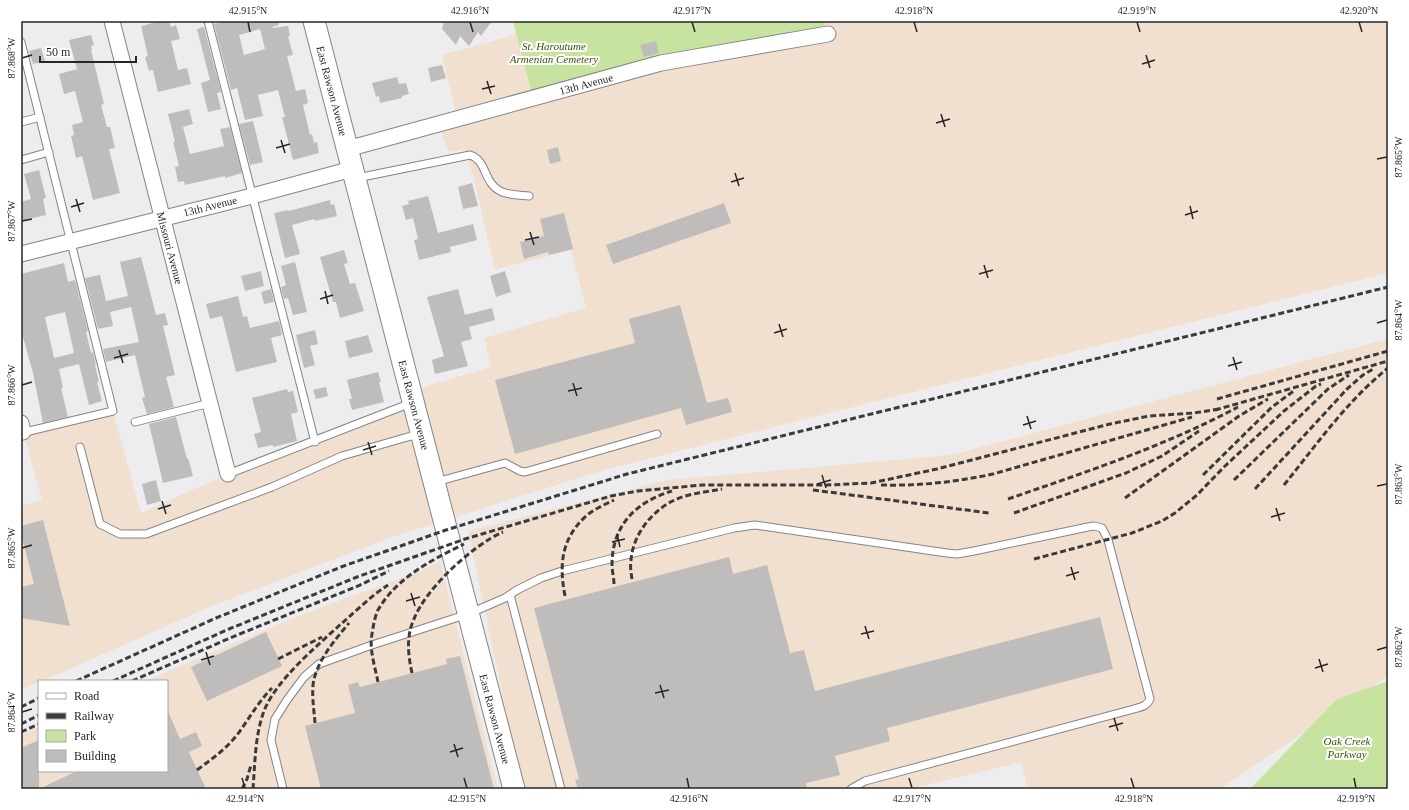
<svg xmlns="http://www.w3.org/2000/svg" width="1409" height="810" font-family="'Times New Roman',serif">
<style>
.industrial{fill:#f1e0cf}
.green{fill:#c6e3a0}
.building{fill:#bebdbc;fill-rule:evenodd}
.lines{fill:none;stroke-linecap:round;stroke-linejoin:round}
.service-casing{stroke:#848485;stroke-width:9}
.minor-casing{stroke:#848485;stroke-width:17}
.secondary-casing{stroke:#848485;stroke-width:23}
.service{stroke:#fff;stroke-width:7}
.minor{stroke:#fff;stroke-width:15}
.secondary{stroke:#fff;stroke-width:21}
.rail{stroke:#3b3b3c;stroke-width:3;stroke-dasharray:6 3;stroke-linecap:butt}
.ticks{fill:none;stroke:#262627;stroke-width:1.5}
.labels{text-anchor:middle;stroke-width:4;stroke-linejoin:round;paint-order:stroke}
.park-label{font-size:11px;font-style:italic;fill:#385003;stroke:#fff}
.street-label{font-size:11px;fill:#262627;stroke:#fff}
.neatline{fill:none;stroke:#262627;stroke-width:1.5}
.ticks-label{font-size:10px;text-anchor:middle;fill:#262627}
</style>
<rect width="100%" height="100%" fill="#ededef"/>
<g class="industrial">
<path d="M824,21H1388V273L607,469L392,537L212,606L42,681H39V682L21,690V506L42,500L23,432L113,411L141,513L228,474L413,403L410,393L427,386L491,367L484,338L586,308L571,250L495,270L474,179L464,149L448,152L438,124L457,119L442,55L517,34L531,90L537,97L826,29Z"/>
<path d="M1388,339V676L1220,789H1028L1021,762L909,789H525L513,745L468,531L667,480L951,455Z"/>
<path d="M440,561L498,789H21V735L39,727V771H167V681H145L308,612L421,571Z"/>
</g>
<g class="green">
<path d="M513,21H824L826,29L662,56L531,90Z"/>
<path d="M1388,681V789H1250L1337,699Z"/>
</g>
<g class="building">
<path d="M161,21H169L171,27L176,25L180,39L171,41L178,70L187,68L191,84L158,92L153,70L149,71L145,57L148,56L141,26Z"/>
<path d="M227,21H278L279,25L272,27L273,28L288,26L290,36H288L293,55L287,56L296,91L305,89L308,103L303,105L310,135L312,134L314,143L317,142L319,153L293,160L282,117H285L278,90L258,95L263,116L245,120L237,88L231,90L214,24ZM260,29L265,49L244,55L239,35Z"/>
<path d="M444,21H492L481,36L478,32L469,46L460,36L456,45L442,29Z"/>
<path d="M204,27L221,92L217,93L221,109L208,112L201,83L210,80L197,29Z"/>
<path d="M91,35L94,45L91,46L92,50H91L104,104L101,105L107,127H110L115,148L109,149L120,193L93,200L82,156L76,158L71,136L74,135L72,125L83,122L75,91L64,94L59,74L77,69L69,40Z"/>
<path d="M656,41L659,53L644,57L640,45Z"/>
<path d="M41,48L45,61L33,64L29,51Z"/>
<path d="M442,65L446,78L431,82L428,68Z"/>
<path d="M397,77L399,84L406,83L409,94L402,96V98L380,103L379,96L376,97L372,83Z"/>
<path d="M189,109L193,124L183,127L190,154L224,146L220,129L230,127L242,173L225,178V176L185,185L184,181L178,182L175,167L179,166L173,142H175L168,114Z"/>
<path d="M253,121L263,162L250,165L239,124Z"/>
<path d="M558,147L561,161L550,164L547,150Z"/>
<path d="M39,170L46,198L43,199L46,215L21,221V202L31,199L24,174Z"/>
<path d="M472,183L478,206L463,209L458,187Z"/>
<path d="M428,196L438,233L473,224L477,240L450,247L451,252L419,260L414,240L418,239L413,218L406,220L402,206L409,204L408,201Z"/>
<path d="M330,200L331,205L334,204L337,216L315,221L314,219L292,225L300,254L285,258L274,213L288,210L289,211Z"/>
<path d="M724,203L731,223L613,264L606,245Z"/>
<path d="M564,213L573,249L549,255L548,252L524,259L520,242L544,236L540,219Z"/>
<path d="M344,250L348,263L344,264L350,284L355,283L364,311L340,318L336,302H333L320,257Z"/>
<path d="M141,257L156,315L165,313L168,325L163,326L175,375L166,377L174,407L147,414L142,398L145,397L135,355L106,362L103,349L139,342L131,307L110,312L113,326L98,329L85,278L100,275L106,301L128,296L120,262Z"/>
<path d="M295,262L307,312L293,315L288,298L284,299L281,287L286,285L281,266Z"/>
<path d="M64,263L68,282L75,280L88,331L86,332L91,353L93,352L96,365H95L99,382H97L102,401L89,405L79,364L59,369L63,388H61L68,417L43,423L33,373L21,330V274ZM65,312L74,353L54,358L45,317Z"/>
<path d="M261,271L264,286L245,291L241,276Z"/>
<path d="M505,271L511,292L496,297L490,276Z"/>
<path d="M271,289L274,302L264,304L261,292Z"/>
<path d="M458,289L465,315L492,308L495,320L469,327L472,339L461,342L468,366L435,374L432,360L444,356L427,297Z"/>
<path d="M238,296L243,317L247,316L250,328L279,321L282,335L271,338L277,362L236,372L222,316L210,319L206,304Z"/>
<path d="M680,305L707,403L728,398L732,412L686,425L681,408L515,454L495,380L635,343L629,319Z"/>
<path d="M315,330L318,344L310,346L315,365L304,368L296,335Z"/>
<path d="M368,335L373,352L349,358L345,341Z"/>
<path d="M378,372L381,382H379L384,402L352,410L349,399H352L347,380Z"/>
<path d="M326,387L328,396L316,399L313,390Z"/>
<path d="M287,389L288,392L293,391L298,412L291,414L297,441L273,447V445L258,448L254,434L261,432L252,398Z"/>
<path d="M176,417L187,459L188,458L193,476L163,483L149,424Z"/>
<path d="M156,480L161,501L147,505L142,484Z"/>
<path d="M43,520L70,626L21,618V587L34,584L21,534V526Z"/>
<path d="M729,557L733,574L767,565L790,653L804,650L815,691L1100,617L1113,669L887,728L890,741L835,756L840,775L806,783L807,789H578L575,780L579,779L534,608Z"/>
<path d="M266,632L282,666L207,701L191,667Z"/>
<path d="M460,656L494,789H321L305,726L355,713L348,685L358,682L360,687L447,664L446,659Z"/>
<path d="M167,709L180,739L196,732L202,746L189,752L206,789H21V748L39,740V789L77,771H167Z"/>
</g>
<g class="lines">
<g class="service-casing">
<g id="service">
<path d="M208,21L315,442"/>
<path d="M21,42L113,411L21,433"/>
<path d="M21,122L40,117"/>
<path d="M21,160L49,152"/>
<path d="M357,178L470,155C487,160 483,182 500,191C507,195 520,195 529,196"/>
<path d="M135,422L210,403"/>
<path d="M80,447L100,524L120,534H146L272,487L342,456L404,438L419,434"/>
<path d="M228,474L411,403"/>
<path d="M436,482L505,463L520,471L525,472L657,434"/>
<path d="M510,595L561,789"/>
<path d="M283,789L271,740L275,719L287,700L304,677L319,664L372,645L468,614L505,598L517,590L541,578L562,571L734,528L755,525L947,553L957,554L974,551L1088,527L1094,526L1102,528L1108,540L1150,699C1147,706 1141,707 1134,709L865,781L851,789"/>
</g>
</g>
<g class="minor-casing">
<g id="minor">
<path d="M112,21L228,474"/>
<path d="M347,149L661,63L828,34"/>
<path d="M21,254L252,196L352,169"/>
<path d="M21,423L23,432"/>
</g>
</g>
<g class="secondary-casing">
<path id="secondary" d="M314,21L514,789"/>
</g>
<use href="#service" class="service"/>
<use href="#minor" class="minor"/>
<use href="#secondary" class="secondary"/>
<g class="rail">
<path d="M1217,399L1388,351"/>
<path d="M1215,410L1388,361"/>
<path d="M1203,475L1272,407L1295,390"/>
<path d="M1234,480L1328,389L1349,375"/>
<path d="M881,485C919,486 956,482 993,474L1192,417"/>
<path d="M1284,485C1317,444 1347,401 1388,368"/>
<path d="M1255,489L1347,389L1363,375L1375,368"/>
<path d="M813,490L989,513"/>
<path d="M1125,498L1239,416L1268,399"/>
<path d="M1008,499C1086,472 1165,446 1238,407"/>
<path d="M1014,513L1126,473L1162,456L1199,431"/>
<path d="M1034,559L1132,533L1162,521L1175,513L1197,495L1224,467L1284,411L1316,386L1321,384"/>
<path d="M632,579C631,573 630,566 631,560C633,534 653,509 677,499C691,493 707,492 722,489"/>
<path d="M614,584C614,578 612,571 612,565C612,525 636,502 672,491"/>
<path d="M565,596C559,565 561,539 586,516C594,509 604,505 614,500"/>
<path d="M278,659L322,637"/>
<path d="M412,673C408,655 406,636 414,619C426,588 473,545 503,532"/>
<path d="M76,681L216,618L341,567L446,530L627,474L1388,287"/>
<path d="M113,681L229,629L357,577L465,539L611,496L638,491L702,485H827L871,483L937,469L1110,424L1149,416L1194,413L1219,409"/>
<path d="M132,681L230,638L358,586L389,571"/>
<path d="M378,682C375,667 369,649 372,634C373,627 375,616 378,610C397,577 432,560 464,544"/>
<path d="M21,707L39,698"/>
<path d="M315,723C314,709 311,693 314,679C320,657 335,640 349,623"/>
<path d="M21,724L39,715"/>
<path d="M21,732L39,724"/>
<path d="M197,770C212,759 226,749 237,735C249,719 258,702 272,688"/>
<path d="M242,789L247,779L251,765"/>
<path d="M253,789C255,763 255,735 264,711C276,680 317,646 341,624C356,611 371,596 388,585"/>
</g>
</g>
<path class="ticks" d="M248,22L250,32M470,22L473,32M692,22L695,32M914,22L917,32M1137,22L1140,32M1359,22L1362,32M1146,55L1150,68M22,58L32,55M1142,64L1155,60M487,81L491,94M482,89L495,86M941,114L945,127M936,123L950,119M281,140L285,153M276,148L290,144M1377,159L1387,157M735,173L739,186M731,182L744,178M76,199L80,212M1190,206L1193,219M71,207L84,203M1185,215L1198,211M22,221L32,219M530,232L534,245M525,240L539,237M984,265L988,278M979,274L993,270M325,291L328,304M320,299L333,295M1377,323L1387,320M779,324L783,337M774,333L787,329M119,350L123,363M1233,357L1237,370M114,358L128,354M1228,366L1242,362M573,383L577,396M22,385L32,382M568,391L582,388M1027,416L1031,429M1023,425L1036,421M368,442L372,455M363,450L376,446M822,475L826,488M817,484L831,480M1377,486L1387,484M162,501L166,514M1276,508L1280,521M158,509L171,505M1271,517L1285,513M617,534L620,547M612,542L625,539M22,548L32,545M1071,567L1075,580M1066,576L1079,572M411,593L415,606M406,601L420,597M865,626L869,639M861,634L874,631M1377,650L1387,647M206,652L210,665M1319,659L1323,672M201,660L214,656M1315,668L1328,664M660,685L664,698M655,693L669,690M22,712L32,709M1114,718L1118,731M1109,727L1123,723M454,744L458,757M450,752L463,748M242,778L245,788M464,778L467,788M687,778L689,788M909,778L912,788M1131,778L1134,788M1354,778L1356,788"/>
<g class="labels">
<g class="park-label">
<text x="554" y="50">St. Haroutume<tspan x="554" dy="13">Armenian Cemetery</tspan></text>
<text x="1347" y="745">Oak Creek<tspan x="1347" dy="13">Parkway</tspan></text>
</g>
<g class="street-label">
<text transform="translate(586 84) rotate(-15)" y="4">13th Avenue</text>
<text transform="translate(332 91) rotate(75)" y="4">East Rawson Avenue</text>
<text transform="translate(210 206) rotate(-14)" y="4">13th Avenue</text>
<text transform="translate(170 248) rotate(75)" y="4">Missouri Avenue</text>
<text transform="translate(414 405) rotate(75)" y="4">East Rawson Avenue</text>
<text transform="translate(495 719) rotate(75)" y="4">East Rawson Avenue</text>
</g>
</g>
<rect width="1409" height="810" fill="none" stroke="#ffffff" stroke-width="44"/>
<rect x="38" y="680" width="130" height="92" fill="#ffffff" stroke="#a8a8a9"/>
<rect x="46" y="693" width="20" height="6" fill="#ffffff" stroke="#a8a8a9"/>
<text x="74" y="700" font-size="12" fill="#262627">Road</text>
<rect x="46" y="713" width="20" height="6" fill="#3b3b3c" stroke="#a8a8a9"/>
<text x="74" y="720" font-size="12" fill="#262627">Railway</text>
<rect x="46" y="730" width="20" height="12" fill="#c6e3a0" stroke="#a8a8a9"/>
<text x="74" y="740" font-size="12" fill="#262627">Park</text>
<rect x="46" y="750" width="20" height="12" fill="#bebdbc" stroke="#a8a8a9"/>
<text x="74" y="760" font-size="12" fill="#262627">Building</text>
<path d="M40 56v6h96v-6" fill="none" stroke="#262627" stroke-width="2"/>
<text x="46" y="56" font-size="12" fill="#262627" stroke="#ffffff" stroke-width="3" paint-order="stroke">50 m</text>
<rect x="22" y="22" width="1365" height="766" class="neatline"/>
<g class="ticks-label">
<text x="248" y="14">42.915°N</text>
<text x="470" y="14">42.916°N</text>
<text x="692" y="14">42.917°N</text>
<text x="914" y="14">42.918°N</text>
<text x="1137" y="14">42.919°N</text>
<text x="1359" y="14">42.920°N</text>
<text transform="translate(11 58) rotate(-90)" y="4">87.868°W</text>
<text transform="translate(1398 157) rotate(-90)" y="4">87.865°W</text>
<text transform="translate(11 221) rotate(-90)" y="4">87.867°W</text>
<text transform="translate(1398 320) rotate(-90)" y="4">87.864°W</text>
<text transform="translate(11 385) rotate(-90)" y="4">87.866°W</text>
<text transform="translate(1398 484) rotate(-90)" y="4">87.863°W</text>
<text transform="translate(11 548) rotate(-90)" y="4">87.865°W</text>
<text transform="translate(1398 647) rotate(-90)" y="4">87.862°W</text>
<text transform="translate(11 712) rotate(-90)" y="4">87.864°W</text>
<text x="245" y="802">42.914°N</text>
<text x="467" y="802">42.915°N</text>
<text x="689" y="802">42.916°N</text>
<text x="912" y="802">42.917°N</text>
<text x="1134" y="802">42.918°N</text>
<text x="1356" y="802">42.919°N</text>
</g>
</svg>
